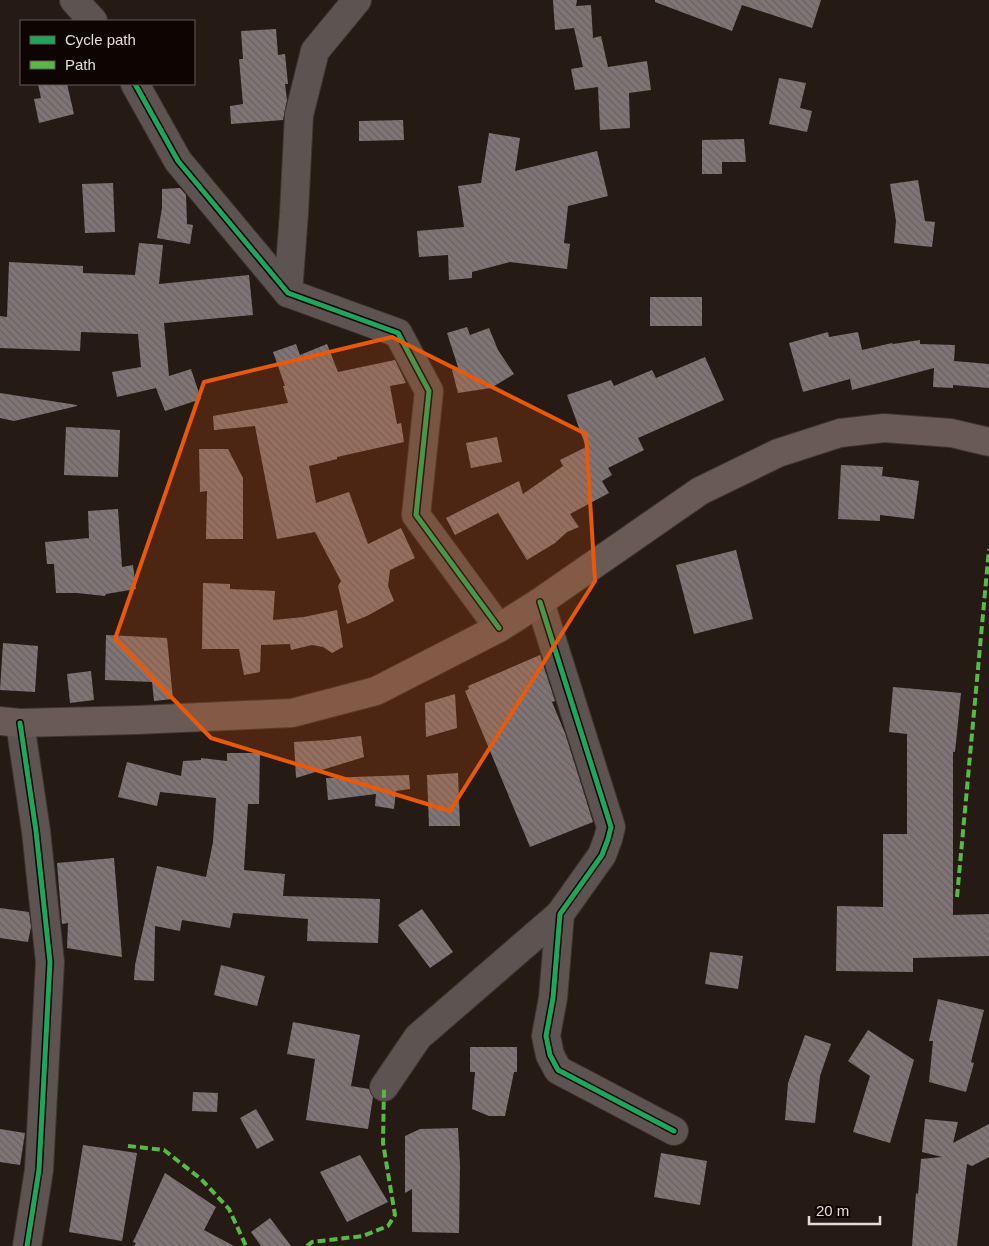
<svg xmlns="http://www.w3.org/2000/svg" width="989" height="1246" font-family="Helvetica,sans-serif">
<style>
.building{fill:url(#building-back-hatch)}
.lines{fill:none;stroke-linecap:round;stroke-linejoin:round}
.minor-casing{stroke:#3e3431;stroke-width:30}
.major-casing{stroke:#3e3431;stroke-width:30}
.minor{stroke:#5d5350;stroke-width:28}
.major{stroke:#695a56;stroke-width:28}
.quiet{stroke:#58b947;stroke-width:4;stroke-dasharray:8 4;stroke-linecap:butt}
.cycleway-casing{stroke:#0e0503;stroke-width:8}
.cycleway{stroke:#20a55d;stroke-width:5}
.marked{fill:#e8590c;fill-opacity:0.2;stroke:#e8590c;stroke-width:4;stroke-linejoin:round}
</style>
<defs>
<pattern id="building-back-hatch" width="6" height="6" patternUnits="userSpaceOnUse" patternTransform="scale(1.25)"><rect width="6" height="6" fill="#807576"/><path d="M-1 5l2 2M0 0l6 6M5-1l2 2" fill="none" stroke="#696060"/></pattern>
</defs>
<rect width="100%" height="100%" fill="#261a15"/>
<g class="building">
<path d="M553,0H577L576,6L591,5L593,38L601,36L608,67L647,61L651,90L629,93L630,128L600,130L598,87L575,90L571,69L583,67L574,28L555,30Z"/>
<path d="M655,0H821L812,28L742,5L732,31L655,2Z"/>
<path d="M276,29L278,55L285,54L288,84H285L287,100L283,120L231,124L230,106L243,104L239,59H243L241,31Z"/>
<path d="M779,78L806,83L800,108L812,111L807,132L769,124Z"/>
<path d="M38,84H67L74,114L39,123L34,99L41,98Z"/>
<path d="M403,120L404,140L359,141V121Z"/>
<path d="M489,133L520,138L515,171L597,151L608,196L568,206L564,243L570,244L567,269L510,262L472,272V278L449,280L448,255L419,257L417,231L464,227L458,186L481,183Z"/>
<path d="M744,139L746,162H722V174H702V140Z"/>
<path d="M918,180L925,221L935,222L932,247L894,243L896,221L890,184Z"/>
<path d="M113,183L115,232L85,233L82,184Z"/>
<path d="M180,188L186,195L187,224L193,225L190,244L157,238L162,208V189Z"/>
<path d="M139,243L163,245L159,284L249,275L253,315L164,323L169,376L191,369L201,399L165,411L156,388L117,397L112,372L141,367L138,334L81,332L80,351L0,348V316L7,317L9,262L83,266V273L135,275Z"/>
<rect x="650" y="297" width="52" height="29"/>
<path d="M467,327L470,335L489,328L498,350L514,374L491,388L458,393L452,370L458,367L447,333Z"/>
<path d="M828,332L829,337L858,332L862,350L892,343L893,344L920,340V344L955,345L954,361L989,364V388L953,385V388L933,387L934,368L852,390L850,379L803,392L789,343Z"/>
<path d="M296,344L300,355L327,344L338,372L395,360L406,383L390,386L397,424L401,423L404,442L337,457V459L309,466L316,503L349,492L368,544L401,528L415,558L390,570L388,586L394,601L367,616L347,624L338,586L341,581L315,532L277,539L255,426L214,430L213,416L288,403L283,386H285L273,352Z"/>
<path d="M705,357L724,400L638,438L644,450L608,468L612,475L602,481L609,493L570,514L579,527L567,532L555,543L527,560L498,513L455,535L446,518L519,481L523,494L563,466L560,460L586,447L567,395L611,380L614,386L652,370L656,378Z"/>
<path d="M0,393L77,405V406L14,421L0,418Z"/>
<path d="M66,427L120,430L118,477L64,475Z"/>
<path d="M497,437L502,462L471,468L466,443Z"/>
<path d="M199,449H228L243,478V539H206L207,491L200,492Z"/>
<path d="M841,465L883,467L882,476L919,481L914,519L880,515V521L838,519Z"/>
<path d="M118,509L122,567L133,565L136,589L106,594L105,596L77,593H56L54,564H47L45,542L89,538L88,511Z"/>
<path d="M736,550L753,619L694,634L676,565Z"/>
<path d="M203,583L230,584V589L275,591L273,620L304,617L337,610L343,647L332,653L323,647L312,645L291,650L290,644L261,645L260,672L244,675L239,649H202Z"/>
<path d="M106,635L167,638L173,699L154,701L152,682L105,680Z"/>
<path d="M3,643L38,646L35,692L0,690Z"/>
<path d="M540,655L555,701L552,702L565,733L593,822L530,847L465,691L469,689L468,686Z"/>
<path d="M91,671L94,700L70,703L67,674Z"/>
<path d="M893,687L961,693L955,752H953V915L989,914V956L913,958V972L836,971L837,906L883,907V834H907V734L889,732Z"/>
<path d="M455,694L457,728L426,737L425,703Z"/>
<path d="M361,736L364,757L296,778L294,742L329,740Z"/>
<path d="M227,753H260L259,804H248L244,870L285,874L283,896L380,899L378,943L307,941L308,919L233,913L230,928L182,920L180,931L155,926L154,981L134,980L135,965L157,866L206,877L213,842L216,798L160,792L157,806L118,797L127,762L181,776L183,761L201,760V758L227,761Z"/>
<path d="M458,773L460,826H429L427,775Z"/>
<path d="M409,775L410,789L396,791L394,809L375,806L376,794L328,800L326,778Z"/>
<path d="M114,858L122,957L67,948L68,923L62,924L57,863Z"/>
<path d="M0,908L29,912L31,927L28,942L0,938Z"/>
<path d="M422,909L453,952L430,968L398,925Z"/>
<path d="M710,952L743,956L738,989L705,984Z"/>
<path d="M221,965L265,976L257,1006L214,995Z"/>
<path d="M938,999L984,1010L971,1062L974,1063L966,1092L929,1082L933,1041H929Z"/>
<path d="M293,1022L360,1035L351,1086L369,1089L373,1097L368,1129L306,1120L315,1059L287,1054Z"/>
<path d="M868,1030L914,1060L890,1143L853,1132L870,1076L848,1061Z"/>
<path d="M805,1035L831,1044L820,1076L815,1123L785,1120L788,1083Z"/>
<path d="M470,1047H517V1072H514L505,1116H489L472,1109L475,1072H470Z"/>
<path d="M193,1092L218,1093L217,1112L192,1111Z"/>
<path d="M256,1109L274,1140L257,1149L240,1118Z"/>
<path d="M925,1119L958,1122L953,1143L989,1124V1157L972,1166L967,1164L957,1246H912L916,1193L918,1194L921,1159L942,1157L922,1152Z"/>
<path d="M458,1128L460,1166L459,1233L412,1232V1189L405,1193V1136L420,1129Z"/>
<path d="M0,1129L25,1133L20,1165L0,1162Z"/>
<path d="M83,1145L137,1153L122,1241L69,1232Z"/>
<path d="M661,1153L707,1161L700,1205L654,1197Z"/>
<path d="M360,1155L388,1202L347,1222L320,1172Z"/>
<path d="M165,1173L216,1207L204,1230L234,1246H134L136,1243L133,1242Z"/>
<path d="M270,1218L291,1246H261L251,1232Z"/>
</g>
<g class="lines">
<g class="minor-casing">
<g id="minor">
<path d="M74,0L93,21"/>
<path d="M135,84L178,161L288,293L398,333L429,391L416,515L499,628"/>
<path d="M288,293L294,213L299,115L315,51L357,0"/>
<path d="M540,602L611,827L608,839L602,855L560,914L553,998L546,1036L550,1055L558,1070L674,1131"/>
<path d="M20,723L36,831L50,962L39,1170L27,1246"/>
<path d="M384,1087L418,1037L560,914"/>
</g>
</g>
<g class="major-casing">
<path id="major" d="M0,721L20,723L137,720L292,713L376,691L499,628L540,602L700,491L778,453L840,433L884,428L951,433L989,442"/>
</g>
<use href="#minor" class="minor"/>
<use href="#major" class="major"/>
<g class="quiet">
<path d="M957,897L989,549"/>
<path d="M128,1146L164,1150L201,1179L229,1209L246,1246"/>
<path d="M307,1246L312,1242L363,1236L388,1226L395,1215L383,1143L384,1087"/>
</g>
<g class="cycleway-casing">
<g id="cycleway">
<path d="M135,84L178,161L288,293L398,333L429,391L416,515L499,628"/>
<path d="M540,602L611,827L608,839L602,855L560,914L553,998L546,1036L550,1055L558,1070L674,1131"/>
<path d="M20,723L36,831L50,962L39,1170L27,1246"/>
</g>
</g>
<use href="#cycleway" class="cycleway"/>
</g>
<path class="marked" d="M392,337L586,434L595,581L450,811L211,738L115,639L204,382Z"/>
<rect x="20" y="20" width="175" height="65" fill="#0e0503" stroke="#665a57"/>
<rect x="30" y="36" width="25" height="8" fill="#20a55d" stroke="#665a57"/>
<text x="65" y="45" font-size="15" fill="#eadad5">Cycle path</text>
<rect x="30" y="61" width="25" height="8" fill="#58b947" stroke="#665a57"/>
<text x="65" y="70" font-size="15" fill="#eadad5">Path</text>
<path d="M809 1216v8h71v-8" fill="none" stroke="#eadad5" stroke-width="2.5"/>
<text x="816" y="1216" font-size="15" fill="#eadad5" stroke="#0e0503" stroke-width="4" paint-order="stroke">20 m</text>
</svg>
